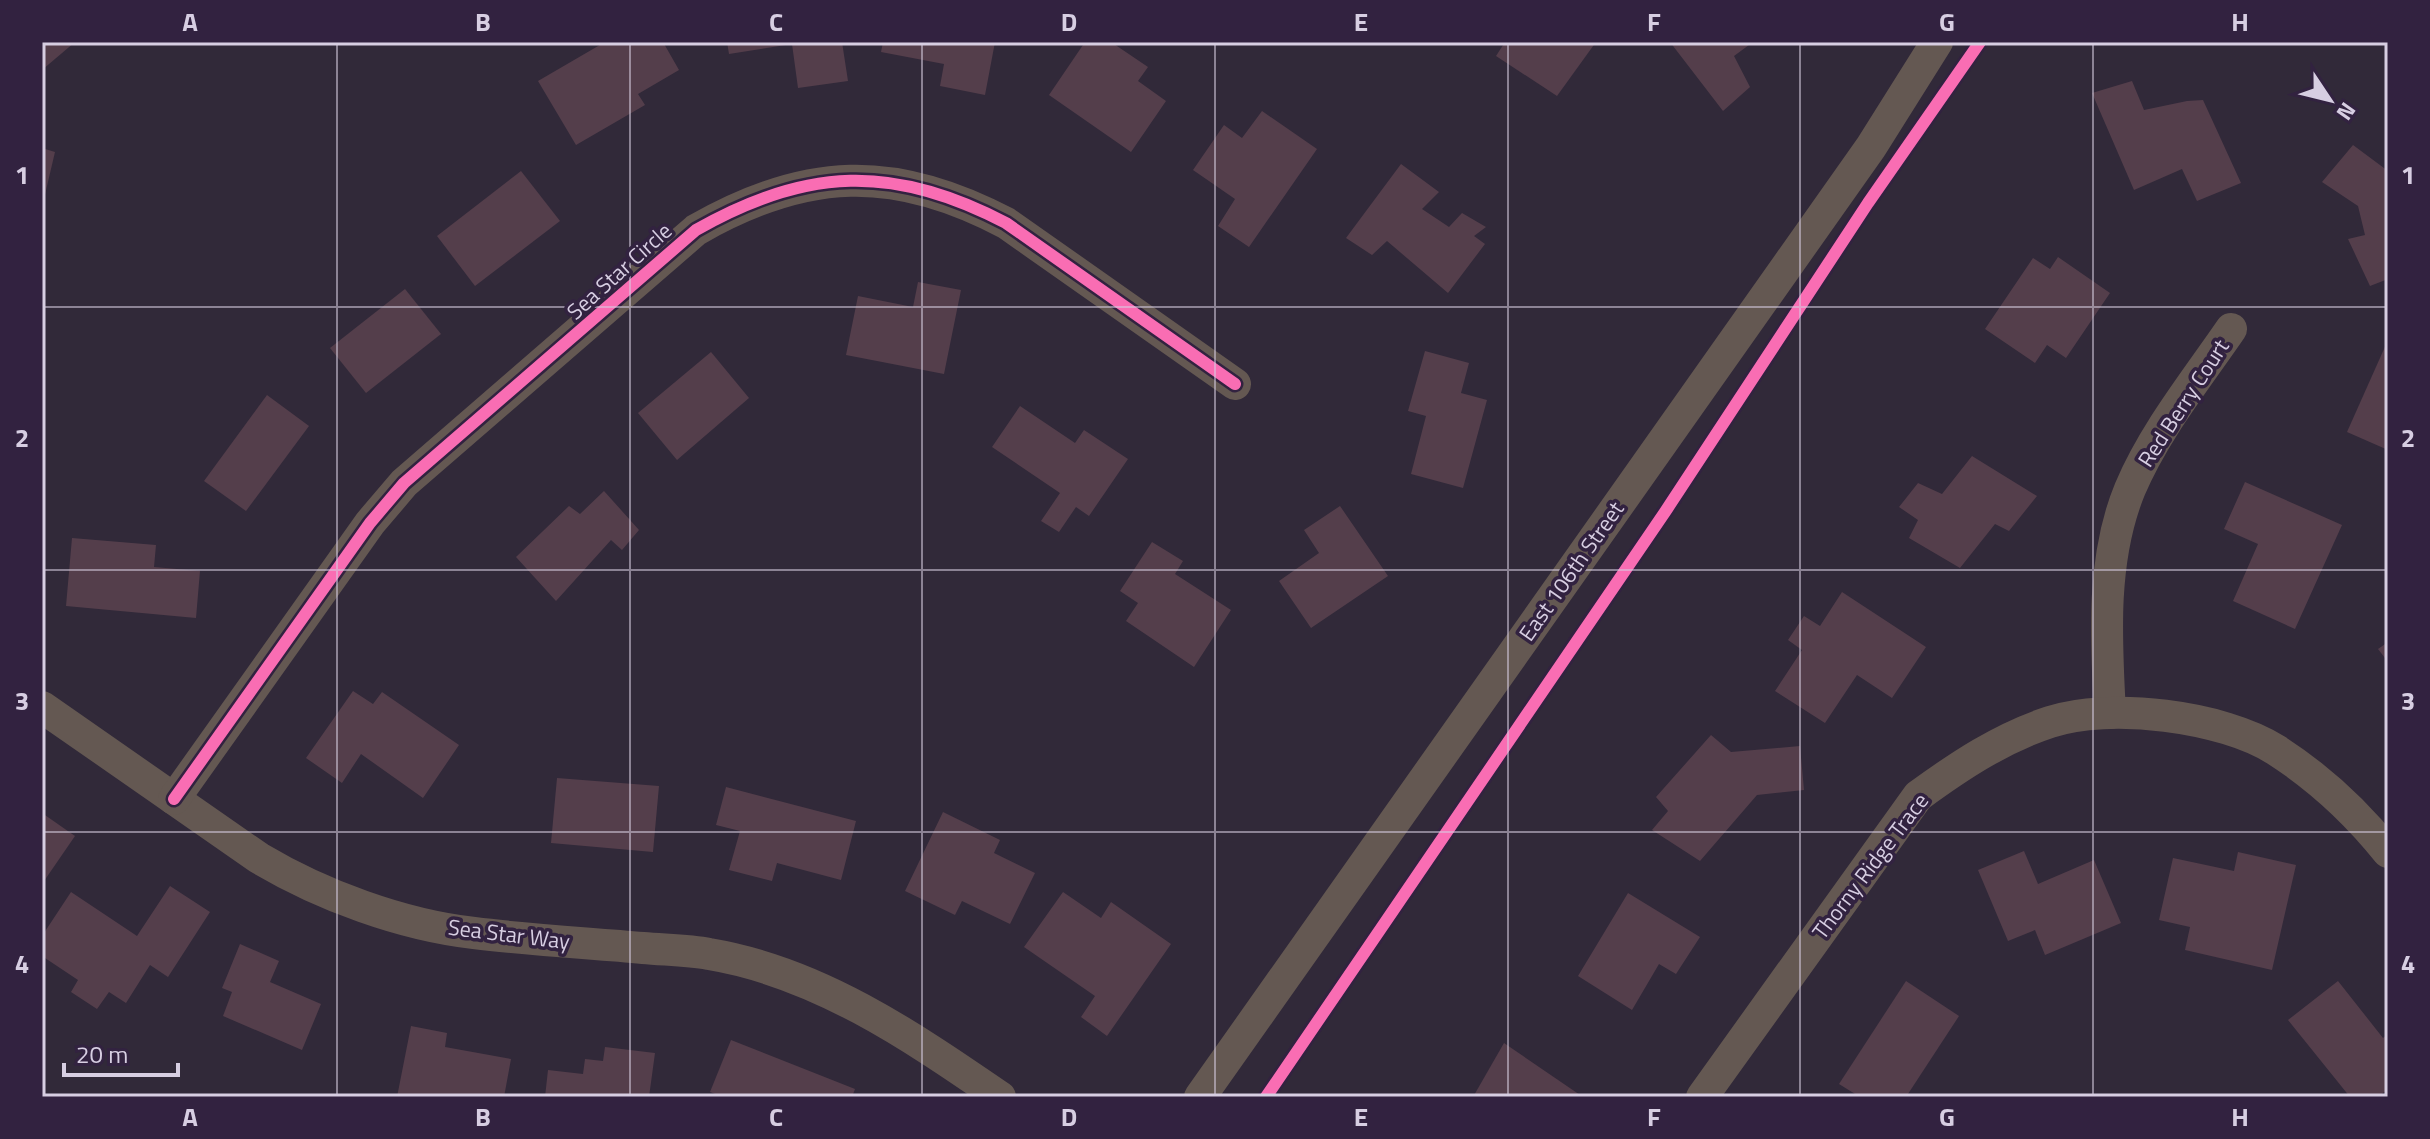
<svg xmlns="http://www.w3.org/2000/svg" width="2430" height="1139" font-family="'Titillium Web',sans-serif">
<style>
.building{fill:#543e4b}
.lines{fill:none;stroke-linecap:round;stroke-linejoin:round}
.street{stroke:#645852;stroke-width:32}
.cycleway-casing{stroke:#322240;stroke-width:17}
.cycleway{stroke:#f96db3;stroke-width:12}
.grid{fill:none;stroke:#d7cee2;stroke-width:2;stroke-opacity:0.55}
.labels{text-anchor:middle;stroke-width:7;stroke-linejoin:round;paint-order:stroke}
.street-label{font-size:22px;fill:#d7cee2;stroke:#322240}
.neatline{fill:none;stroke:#d7cee2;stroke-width:3}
.grid-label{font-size:26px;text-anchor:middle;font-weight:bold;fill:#d7cee2}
</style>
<rect width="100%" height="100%" fill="#312939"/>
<g class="building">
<path d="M42,42H75L42,70Z"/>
<path d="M605,42H663L679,70L638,94L645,105L576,145L538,81Z"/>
<path d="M727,42H842L848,81L798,88L792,44L729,54Z"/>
<path d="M883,42H995L985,95L940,86L944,64L881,52Z"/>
<path d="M1085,42H1111L1148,67L1138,81L1166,101L1131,152L1049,95Z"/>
<path d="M1505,42H1596L1557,96L1496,56Z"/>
<path d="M1670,42H1753L1734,56L1750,87L1723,111Z"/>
<path d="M2132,81L2144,110L2187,101L2203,100L2241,183L2197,201L2182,169L2134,190L2092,93Z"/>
<path d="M1262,111L1317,149L1249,247L1218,226L1235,199L1193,170L1224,125L1242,138Z"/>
<path d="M2353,145L2388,171V279L2370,286L2348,239L2365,235L2358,206L2322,182Z"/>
<path d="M42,148L55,152L43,203H42Z"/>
<path d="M1401,164L1439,192L1422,209L1449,227L1462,213L1486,227L1474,236L1485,244L1448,293L1387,241L1372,255L1346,238Z"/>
<path d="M521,171L560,221L475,286L437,236Z"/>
<path d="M2058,257L2110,293L2066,358L2047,345L2035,363L1985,329L2033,258L2050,269Z"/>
<path d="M918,282L961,290L944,374L846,355L858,296L913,307Z"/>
<path d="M405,289L441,334L366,393L330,348Z"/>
<path d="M2388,340V450L2347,432Z"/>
<path d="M1425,351L1469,363L1461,393L1487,400L1463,488L1411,474L1426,416L1408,411Z"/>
<path d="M711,352L749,398L677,460L638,413Z"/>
<path d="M267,395L309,426L246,511L204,481Z"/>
<path d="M1020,406L1075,443L1084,430L1128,459L1089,516L1076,507L1059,532L1041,521L1060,493L992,447Z"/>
<path d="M1972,456L2037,496L2009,531L1995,524L1960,568L1909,538L1918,520L1899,507L1918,483L1942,494Z"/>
<path d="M2245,482L2342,525L2295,629L2233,601L2258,544L2224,529Z"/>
<path d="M604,491L639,530L622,550L611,540L556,601L516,557L569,506L580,514Z"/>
<path d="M1340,506L1388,576L1311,628L1279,581L1319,553L1304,530Z"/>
<path d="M72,538L156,545L154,567L200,571L196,618L66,606Z"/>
<path d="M1152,542L1183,561L1175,574L1231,610L1194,667L1126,621L1138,603L1120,591Z"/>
<path d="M1842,592L1926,647L1892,698L1857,675L1825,723L1775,691L1802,650L1788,640L1804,616L1820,626Z"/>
<path d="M2388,642V662L2378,649Z"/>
<path d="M353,691L373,704L382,692L459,745L423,798L361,754L342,783L306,758Z"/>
<path d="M1711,735L1731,752L1800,746L1804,790L1757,795L1700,861L1652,830L1668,811L1656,797Z"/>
<path d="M557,778L659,786L653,852L551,843Z"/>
<path d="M726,787L856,821L841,880L777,863L772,881L729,870L740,831L716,825Z"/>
<path d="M943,812L1000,840L994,853L1035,873L1010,924L962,901L955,915L905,891Z"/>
<path d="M42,813L75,836L42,884Z"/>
<path d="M2024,851L2038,884L2094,860L2121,923L2045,955L2035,930L2008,941L1978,870Z"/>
<path d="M2238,852L2296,865L2272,970L2185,950L2190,927L2159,920L2173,858L2234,871Z"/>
<path d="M170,886L210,912L168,977L150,965L126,1003L109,992L97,1009L71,992L78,980L42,956V936L71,892L137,936Z"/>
<path d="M1063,892L1101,918L1111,902L1171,944L1107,1036L1081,1017L1095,996L1024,947Z"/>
<path d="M1628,893L1700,937L1676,974L1659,964L1632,1010L1578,976Z"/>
<path d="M240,944L279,961L270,982L321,1004L302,1050L223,1016L232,992L222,988Z"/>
<path d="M1906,981L1959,1016L1906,1097H1860L1839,1084Z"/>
<path d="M2338,981L2383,1038L2388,1034V1089L2378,1097H2350L2288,1020Z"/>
<path d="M411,1026L447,1033L445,1047L511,1059L504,1097H397Z"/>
<path d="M731,1040L855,1089L852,1097H723L710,1092Z"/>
<path d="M1504,1043L1583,1097H1473Z"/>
<path d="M605,1047L655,1053L649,1097H545L548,1070L583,1074L585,1059L603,1061Z"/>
</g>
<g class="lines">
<g class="street">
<path d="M42,707L259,858C321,895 402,925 474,933C530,940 587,943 643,948C665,950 688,950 709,954C818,972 911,1036 1000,1097"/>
<path d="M2110,713C2106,640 2101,559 2130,489C2154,432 2196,380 2231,329"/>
<path d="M174,799L370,523L404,483L696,230C806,167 894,164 1006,223L1235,384"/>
<path d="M1200,1097L1871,147L1937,42"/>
<path d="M1702,1097L1918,796C1959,766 2001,738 2050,722C2109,702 2223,716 2276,750C2318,777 2356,812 2388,852"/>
</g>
<g class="cycleway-casing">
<g id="cycleway">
<path d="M174,799L370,523L404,483L696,230C806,167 894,164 1006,223L1235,384"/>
<path d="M1266,1097L1667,509L1868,203L1980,42"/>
</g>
</g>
<use href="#cycleway" class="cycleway"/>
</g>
<path class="grid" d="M337,42V1097M630,42V1097M922,42V1097M1215,42V1097M1508,42V1097M1800,42V1097M2093,42V1097M42,307H2388M42,570H2388M42,832H2388"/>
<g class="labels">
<g class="street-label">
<text transform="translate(619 271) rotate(-42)" y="8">Sea Star Circle</text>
<text transform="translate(2183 403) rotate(-57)" y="8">Red Berry Court</text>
<text transform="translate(1571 571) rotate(-55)" y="8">East 106th Street</text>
<text transform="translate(1870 866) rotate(-53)" y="8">Thorny Ridge Trace</text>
<text transform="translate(509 934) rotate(7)" y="8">Sea Star Way</text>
</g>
</g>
<rect width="2430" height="1139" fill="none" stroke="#322240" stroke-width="88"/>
<g transform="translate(2330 100) rotate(125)" stroke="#322240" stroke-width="6" paint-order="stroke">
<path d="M0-6L14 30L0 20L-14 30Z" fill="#d7cee2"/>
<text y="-12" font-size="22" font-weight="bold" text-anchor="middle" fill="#d7cee2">N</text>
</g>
<path d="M64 1063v12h114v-12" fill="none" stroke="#d7cee2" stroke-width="4"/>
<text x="76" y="1063" font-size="24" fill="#d7cee2" stroke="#322240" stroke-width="6" paint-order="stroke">20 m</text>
<rect x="44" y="44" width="2342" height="1051" class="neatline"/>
<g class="grid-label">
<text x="190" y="31">A</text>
<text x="483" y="31">B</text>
<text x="776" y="31">C</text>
<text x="1069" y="31">D</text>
<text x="1361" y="31">E</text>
<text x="1654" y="31">F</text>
<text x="1947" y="31">G</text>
<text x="2240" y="31">H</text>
<text x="22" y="184">1</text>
<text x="2408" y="184">1</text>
<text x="22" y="447">2</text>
<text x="2408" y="447">2</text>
<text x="22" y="710">3</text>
<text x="2408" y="710">3</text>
<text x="22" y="973">4</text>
<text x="2408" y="973">4</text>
<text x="190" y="1126">A</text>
<text x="483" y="1126">B</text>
<text x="776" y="1126">C</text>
<text x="1069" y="1126">D</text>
<text x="1361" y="1126">E</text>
<text x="1654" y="1126">F</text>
<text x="1947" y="1126">G</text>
<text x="2240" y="1126">H</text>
</g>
</svg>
